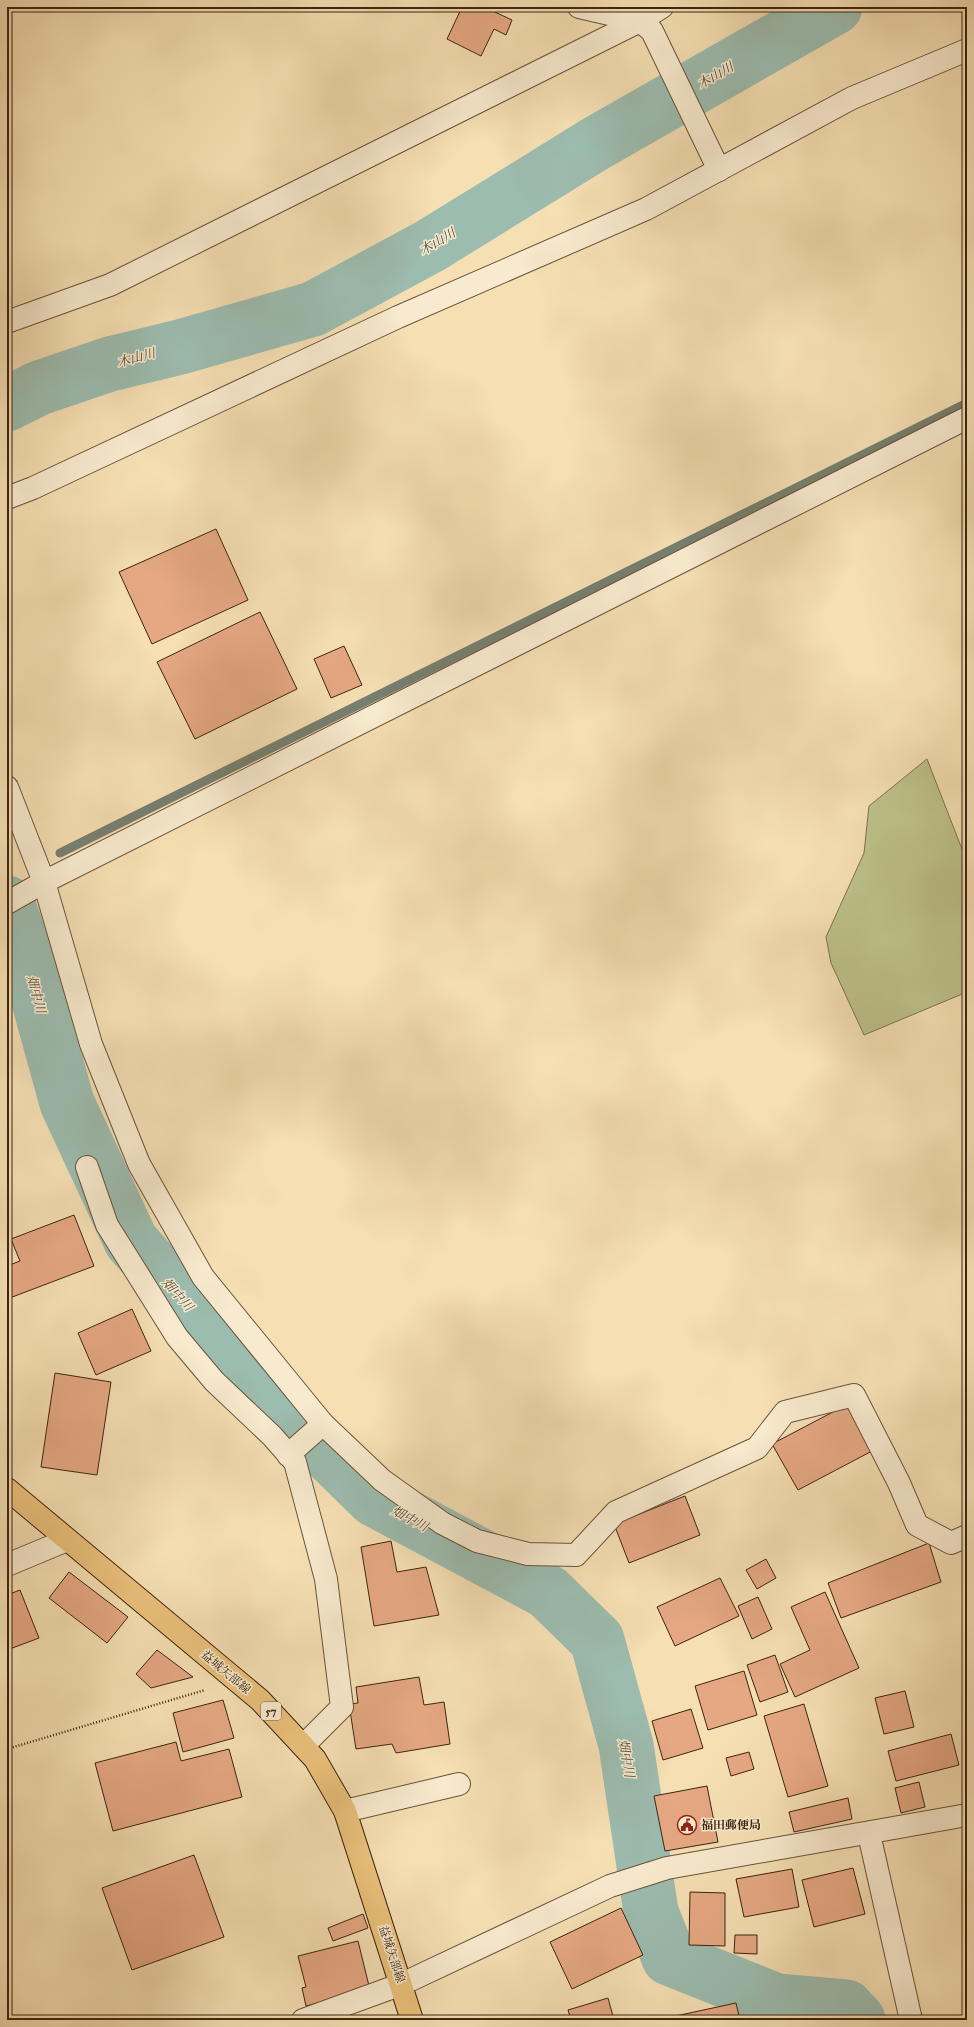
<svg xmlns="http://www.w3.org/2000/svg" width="974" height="2027" font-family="'IM FELL Great Primer','Noto Serif JP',serif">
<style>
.green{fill:#bdc18b;stroke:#7d724e}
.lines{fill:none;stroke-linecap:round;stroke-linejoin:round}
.stream{stroke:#767f70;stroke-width:9}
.river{stroke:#9cbcaf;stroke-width:55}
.building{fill:#e5a883;stroke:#3d2412}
.minor-casing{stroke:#6b533a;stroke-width:24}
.major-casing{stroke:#3d2412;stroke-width:24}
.path{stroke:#3d2412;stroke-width:2.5;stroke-dasharray:1 2;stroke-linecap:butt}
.minor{stroke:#f8eace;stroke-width:22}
.major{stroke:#eac07a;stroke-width:22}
.labels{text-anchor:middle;stroke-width:3;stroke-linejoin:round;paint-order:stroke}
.shield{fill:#f8eace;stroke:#755f4a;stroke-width:1}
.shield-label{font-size:11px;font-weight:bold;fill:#3d2412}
.street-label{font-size:12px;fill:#3d2412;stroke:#f8eace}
.poi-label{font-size:12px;font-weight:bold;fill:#3d2412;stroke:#f8eace;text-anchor:start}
.water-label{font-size:13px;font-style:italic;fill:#554a39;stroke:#f8eace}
</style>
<rect width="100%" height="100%" fill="#f5dfb3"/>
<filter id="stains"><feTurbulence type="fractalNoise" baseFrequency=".005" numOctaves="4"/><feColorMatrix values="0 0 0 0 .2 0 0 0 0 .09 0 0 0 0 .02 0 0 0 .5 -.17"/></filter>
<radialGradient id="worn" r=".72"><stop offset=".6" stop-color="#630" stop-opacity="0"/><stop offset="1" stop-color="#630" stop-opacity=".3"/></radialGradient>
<path class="green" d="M927,759L967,862V992L864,1035L831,963L826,937L864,853L869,806Z"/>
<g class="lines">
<path class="stream" d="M60,853L967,403"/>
<g class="river">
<path d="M7,404L39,388L110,364L180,347L313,309L430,246L595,144L835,7"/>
<path d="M7,903L27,958L67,1103L131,1241L264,1391L374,1499L548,1592L597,1640L626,1745L651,1912L669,1958L777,2001L846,2007L858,2020"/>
</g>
</g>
<g class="building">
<path d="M462,7H484L512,20L506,35L494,29L481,56L447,39Z"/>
<path d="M216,529L248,600L152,644L119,572Z"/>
<path d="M260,612L297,689L195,739L157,662Z"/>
<path d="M344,646L362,685L331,698L314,659Z"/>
<path d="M74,1215L94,1266L7,1299V1266L20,1261L11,1239Z"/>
<path d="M132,1309L151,1351L96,1375L78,1333Z"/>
<path d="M55,1373L111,1382L97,1475L41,1467Z"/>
<path d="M850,1403L874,1450L798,1490L772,1444Z"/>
<path d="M685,1496L700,1535L629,1563L614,1524Z"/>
<path d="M391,1541L397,1572L426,1567L439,1615L374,1626L361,1547Z"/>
<path d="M929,1543L941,1582L841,1618L828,1583Z"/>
<path d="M766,1559L776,1578L757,1589L746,1570Z"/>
<path d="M69,1572L128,1617L107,1643L49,1598Z"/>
<path d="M720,1578L739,1616L675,1646L657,1607Z"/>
<path d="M20,1590L39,1638L7,1650V1595Z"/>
<path d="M825,1592L859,1668L795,1697L780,1664L810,1650L791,1607Z"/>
<path d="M758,1597L772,1629L752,1639L738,1606Z"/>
<path d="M157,1650L193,1677L151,1688L136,1674Z"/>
<path d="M775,1655L788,1692L760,1702L747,1665Z"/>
<path d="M744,1671L757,1715L708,1730L695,1686Z"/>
<path d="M419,1677L424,1705L444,1702L450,1744L396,1753L392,1744L356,1749L349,1704L358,1703L356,1687Z"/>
<path d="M905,1691L914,1727L884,1734L875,1698Z"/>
<path d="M223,1700L234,1738L183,1752L173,1713Z"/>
<path d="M804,1704L828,1786L788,1797L764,1716Z"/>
<path d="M691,1709L703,1748L663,1760L652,1721Z"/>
<path d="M951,1734L959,1765L896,1781L888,1751Z"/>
<path d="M176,1742L181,1761L229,1749L242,1797L113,1831L95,1763Z"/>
<path d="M749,1752L754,1769L731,1776L726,1758Z"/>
<path d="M919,1782L925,1807L901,1813L895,1788Z"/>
<path d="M707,1786L718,1842L665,1851L654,1796Z"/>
<path d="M848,1798L852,1819L794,1832L789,1812Z"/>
<path d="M194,1855L224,1937L132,1970L102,1888Z"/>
<path d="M853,1868L865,1914L814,1927L802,1880Z"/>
<path d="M792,1869L799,1907L744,1917L736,1879Z"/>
<path d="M690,1892L725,1893V1946L689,1945Z"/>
<path d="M621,1908L643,1955L572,1989L550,1942Z"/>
<path d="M363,1914L368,1928L333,1941L328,1928Z"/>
<path d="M735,1935H757V1954L734,1953Z"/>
<path d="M358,1941L370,1990L306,2006L302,1988L306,1987L298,1956Z"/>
<path d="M608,1998L614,2020H571L568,2010Z"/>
<path d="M736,2003L740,2020H672L671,2017Z"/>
</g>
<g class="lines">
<g class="minor-casing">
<g id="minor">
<path d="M579,7L640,21L652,31L719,170"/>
<path d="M7,322L110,285L640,21L662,7"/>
<path d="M7,498L33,488L398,317L646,209L852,98L967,50"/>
<path d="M7,787L44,882L91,1044L139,1164L203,1277L323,1424"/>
<path d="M7,903L44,882L967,418"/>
<path d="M87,1167L107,1225L177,1337L214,1381L272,1436L295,1462L326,1579L342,1707L303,1746"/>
<path d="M288,1455L323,1424L382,1480L442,1523L477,1541L528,1554L576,1555L616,1512L757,1448L785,1412L854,1395L899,1483L917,1525L951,1543L967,1536"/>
<path d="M7,1565L67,1540"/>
<path d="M345,1811L459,1784"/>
<path d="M869,1834L911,2020"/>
<path d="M303,2020L402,1984L610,1886L667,1868L967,1815"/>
</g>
</g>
<g class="major-casing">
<path id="major" d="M7,1489L260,1700L315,1759L345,1811L412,2020"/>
</g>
<path class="path" d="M7,1749L205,1690"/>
<use href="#minor" class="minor"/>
<use href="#major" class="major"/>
</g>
<defs>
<g id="civic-ring" transform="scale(1)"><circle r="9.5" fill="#f8eace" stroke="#8f2418" stroke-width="1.5"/><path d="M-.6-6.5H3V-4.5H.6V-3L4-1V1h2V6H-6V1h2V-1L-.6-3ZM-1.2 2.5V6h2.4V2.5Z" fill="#8f2418"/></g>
</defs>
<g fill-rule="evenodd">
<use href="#civic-ring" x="687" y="1825"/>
</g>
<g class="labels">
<rect class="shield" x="261" y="1702" width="20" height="18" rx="3"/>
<g class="shield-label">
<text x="271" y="1715">57</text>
</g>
<g class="street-label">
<text transform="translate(226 1672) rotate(40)" y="4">益城矢部線</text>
<text transform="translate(392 1954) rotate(72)" y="4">益城矢部線</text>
</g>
<g class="poi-label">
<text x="701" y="1829">福田郵便局</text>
</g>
<g class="water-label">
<text transform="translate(715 75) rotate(-30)" y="5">木山川</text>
<text transform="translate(437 241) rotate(-31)" y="5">木山川</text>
<text transform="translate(136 357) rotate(-15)" y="5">木山川</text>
<text transform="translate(37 994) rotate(75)" y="5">畑中川</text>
<text transform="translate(178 1294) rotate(48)" y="5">畑中川</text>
<text transform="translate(410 1518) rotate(28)" y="5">畑中川</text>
<text transform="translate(627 1758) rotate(80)" y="5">畑中川</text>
</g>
</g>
<rect width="974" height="2027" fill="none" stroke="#f5dfb3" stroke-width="24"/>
<rect x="8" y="8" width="958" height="2011" fill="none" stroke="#3d2412" stroke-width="2"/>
<rect x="12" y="12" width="950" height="2003" fill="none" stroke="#3d2412"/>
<rect width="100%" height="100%" filter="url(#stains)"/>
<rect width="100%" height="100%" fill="url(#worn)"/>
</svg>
